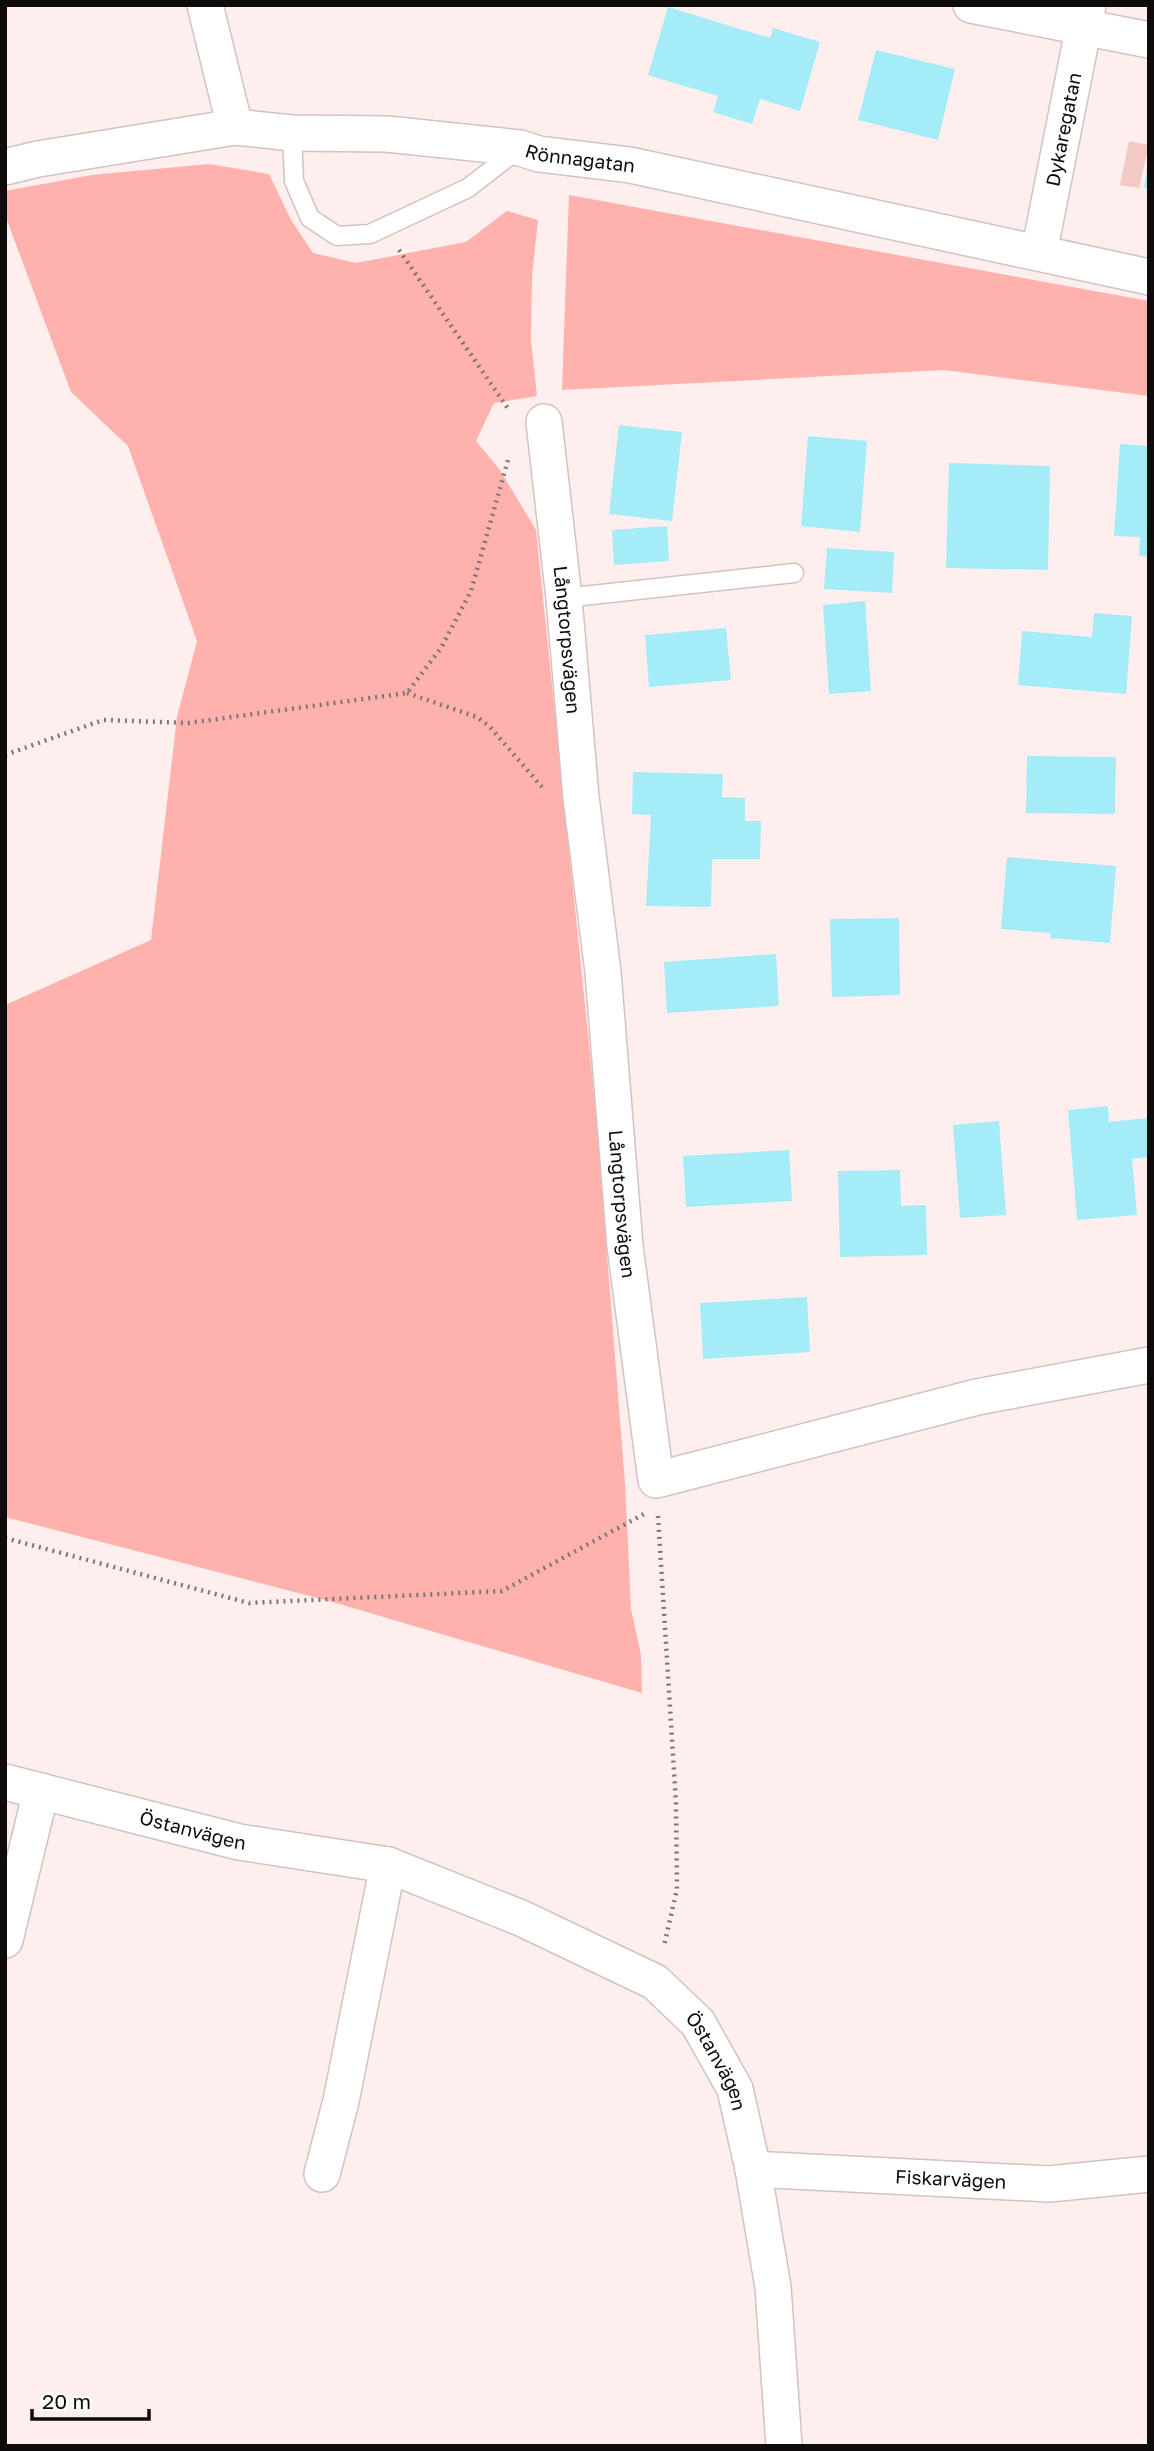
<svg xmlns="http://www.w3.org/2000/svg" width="1154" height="2451" font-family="'Golos Text',sans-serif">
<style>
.green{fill:#feb1ad}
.water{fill:#f3c9c6}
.building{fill:#a3ecf8}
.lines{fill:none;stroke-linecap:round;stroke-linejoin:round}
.lane-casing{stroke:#d2c3c2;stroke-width:21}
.street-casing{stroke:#d2c3c2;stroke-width:38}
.path{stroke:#7f7574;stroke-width:4.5;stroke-dasharray:2 5;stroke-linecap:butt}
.lane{stroke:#fff;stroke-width:18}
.street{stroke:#fff;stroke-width:35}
.labels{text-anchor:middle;stroke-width:6;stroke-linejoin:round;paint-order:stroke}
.street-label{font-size:19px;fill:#100b0b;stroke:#fff}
</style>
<rect width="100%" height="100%" fill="#feeeed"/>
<g class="green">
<path d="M209,164L269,174L291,220L313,253L356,263L466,242L507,211L538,220L532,276L531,340L537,396L494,403L476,441L500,470L536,530L595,1102L625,1484L631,1609L641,1655L642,1693L329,1601L5,1517V1005L151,940L177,717L197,641L128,446L71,392L5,215V191L92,175Z"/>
<path d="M569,195L1149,301V396L944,370L562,390Z"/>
</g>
<path class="water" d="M1129,141L1149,145L1139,188L1120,185Z"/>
<g class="building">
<path d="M668,7L770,38L773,28L820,42L800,111L760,99L752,124L713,112L718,96L648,75Z"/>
<path d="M876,50L955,69L938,140L858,120Z"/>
<path d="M1147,170H1149V189L1144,188Z"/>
<path d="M619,425L682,432L672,521L609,514Z"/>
<path d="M808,436L867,441L860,532L801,526Z"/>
<path d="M1120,444L1149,446V557L1139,556L1140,537L1114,536Z"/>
<path d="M949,463L1050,466L1048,570L946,568Z"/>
<path d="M667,526L669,561L614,565L612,530Z"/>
<path d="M827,548L894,552L892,593L824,589Z"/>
<path d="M865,601L871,691L829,694L823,605Z"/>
<path d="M1094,613L1132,616L1126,694L1018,685L1022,631L1092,637Z"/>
<path d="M726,628L731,680L649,687L645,635Z"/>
<path d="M1027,756L1116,757L1115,814L1026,813Z"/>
<path d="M633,772L723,774L722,797L745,798V821H761L760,859H712L711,907L646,906L651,815L632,814Z"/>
<path d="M1007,857L1116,866L1110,943L1050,938L1051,933L1001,929Z"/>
<path d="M899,918L900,995L832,997L830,919Z"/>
<path d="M776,954L779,1006L667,1013L664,962Z"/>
<path d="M1108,1106L1109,1122L1149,1118V1157L1132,1159L1137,1215L1077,1220L1068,1110Z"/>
<path d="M999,1121L1006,1215L960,1218L953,1125Z"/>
<path d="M789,1150L792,1201L686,1207L683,1156Z"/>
<path d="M900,1170L901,1206L926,1205L927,1255L840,1257L838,1171Z"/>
<path d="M807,1297L810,1352L703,1359L700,1303Z"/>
</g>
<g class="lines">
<g class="lane-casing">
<g id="lane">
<path d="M292,133L294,181L310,218L337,236L370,234L468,188L517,150"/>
<path d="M564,598L794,573"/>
</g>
</g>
<g class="street-casing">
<g id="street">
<path d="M205,5L235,127"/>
<path d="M971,5L1149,40"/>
<path id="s1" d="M5,167L38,159L235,127L292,133L387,134L520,148L539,154L630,165L1149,277"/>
<path id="s2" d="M1039,253L1088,5"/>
<path id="s3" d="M544,422L564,598L581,797L603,972L625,1246L656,1480L977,1397L1149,1365"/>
<path id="s4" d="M5,1782L239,1842L388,1865L521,1918L655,1982L698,2023L735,2089L753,2169L773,2287L784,2446"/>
<path d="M5,1940L41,1791"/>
<path id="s5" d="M753,2169L1049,2184L1149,2174"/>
<path d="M322,2174L341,2101L388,1865"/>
</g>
</g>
<g class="path">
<path d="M399,250L509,410"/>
<path d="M407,693L477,717L490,727L542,787"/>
<path d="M5,755L103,720L188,723L407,693L441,648L471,591L508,460"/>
<path d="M658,1516L676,1803L677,1889L664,1946"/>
<path d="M5,1538L249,1603L502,1591L644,1514"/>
</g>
<use href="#lane" class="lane"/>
<use href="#street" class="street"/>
</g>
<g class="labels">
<g class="street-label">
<text dy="7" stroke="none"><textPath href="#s2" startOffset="126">Dykaregatan</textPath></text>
<text dy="7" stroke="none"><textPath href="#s1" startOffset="581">Rönnagatan</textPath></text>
<text dy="7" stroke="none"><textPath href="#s3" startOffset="219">Långtorpsvägen</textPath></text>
<text dy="7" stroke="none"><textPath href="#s3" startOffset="786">Långtorpsvägen</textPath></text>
<text dy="7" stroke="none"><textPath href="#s4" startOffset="194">Östanvägen</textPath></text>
<text dy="7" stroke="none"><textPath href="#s4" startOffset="786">Östanvägen</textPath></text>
<text dy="7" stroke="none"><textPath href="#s5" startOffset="198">Fiskarvägen</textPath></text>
</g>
</g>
<rect width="1154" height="2451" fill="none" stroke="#100b0b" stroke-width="14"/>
<path d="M32 2409v10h117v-10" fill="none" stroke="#100b0b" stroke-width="3.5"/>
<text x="42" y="2409" font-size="21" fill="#100b0b" stroke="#ffffff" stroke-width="5" paint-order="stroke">20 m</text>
</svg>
